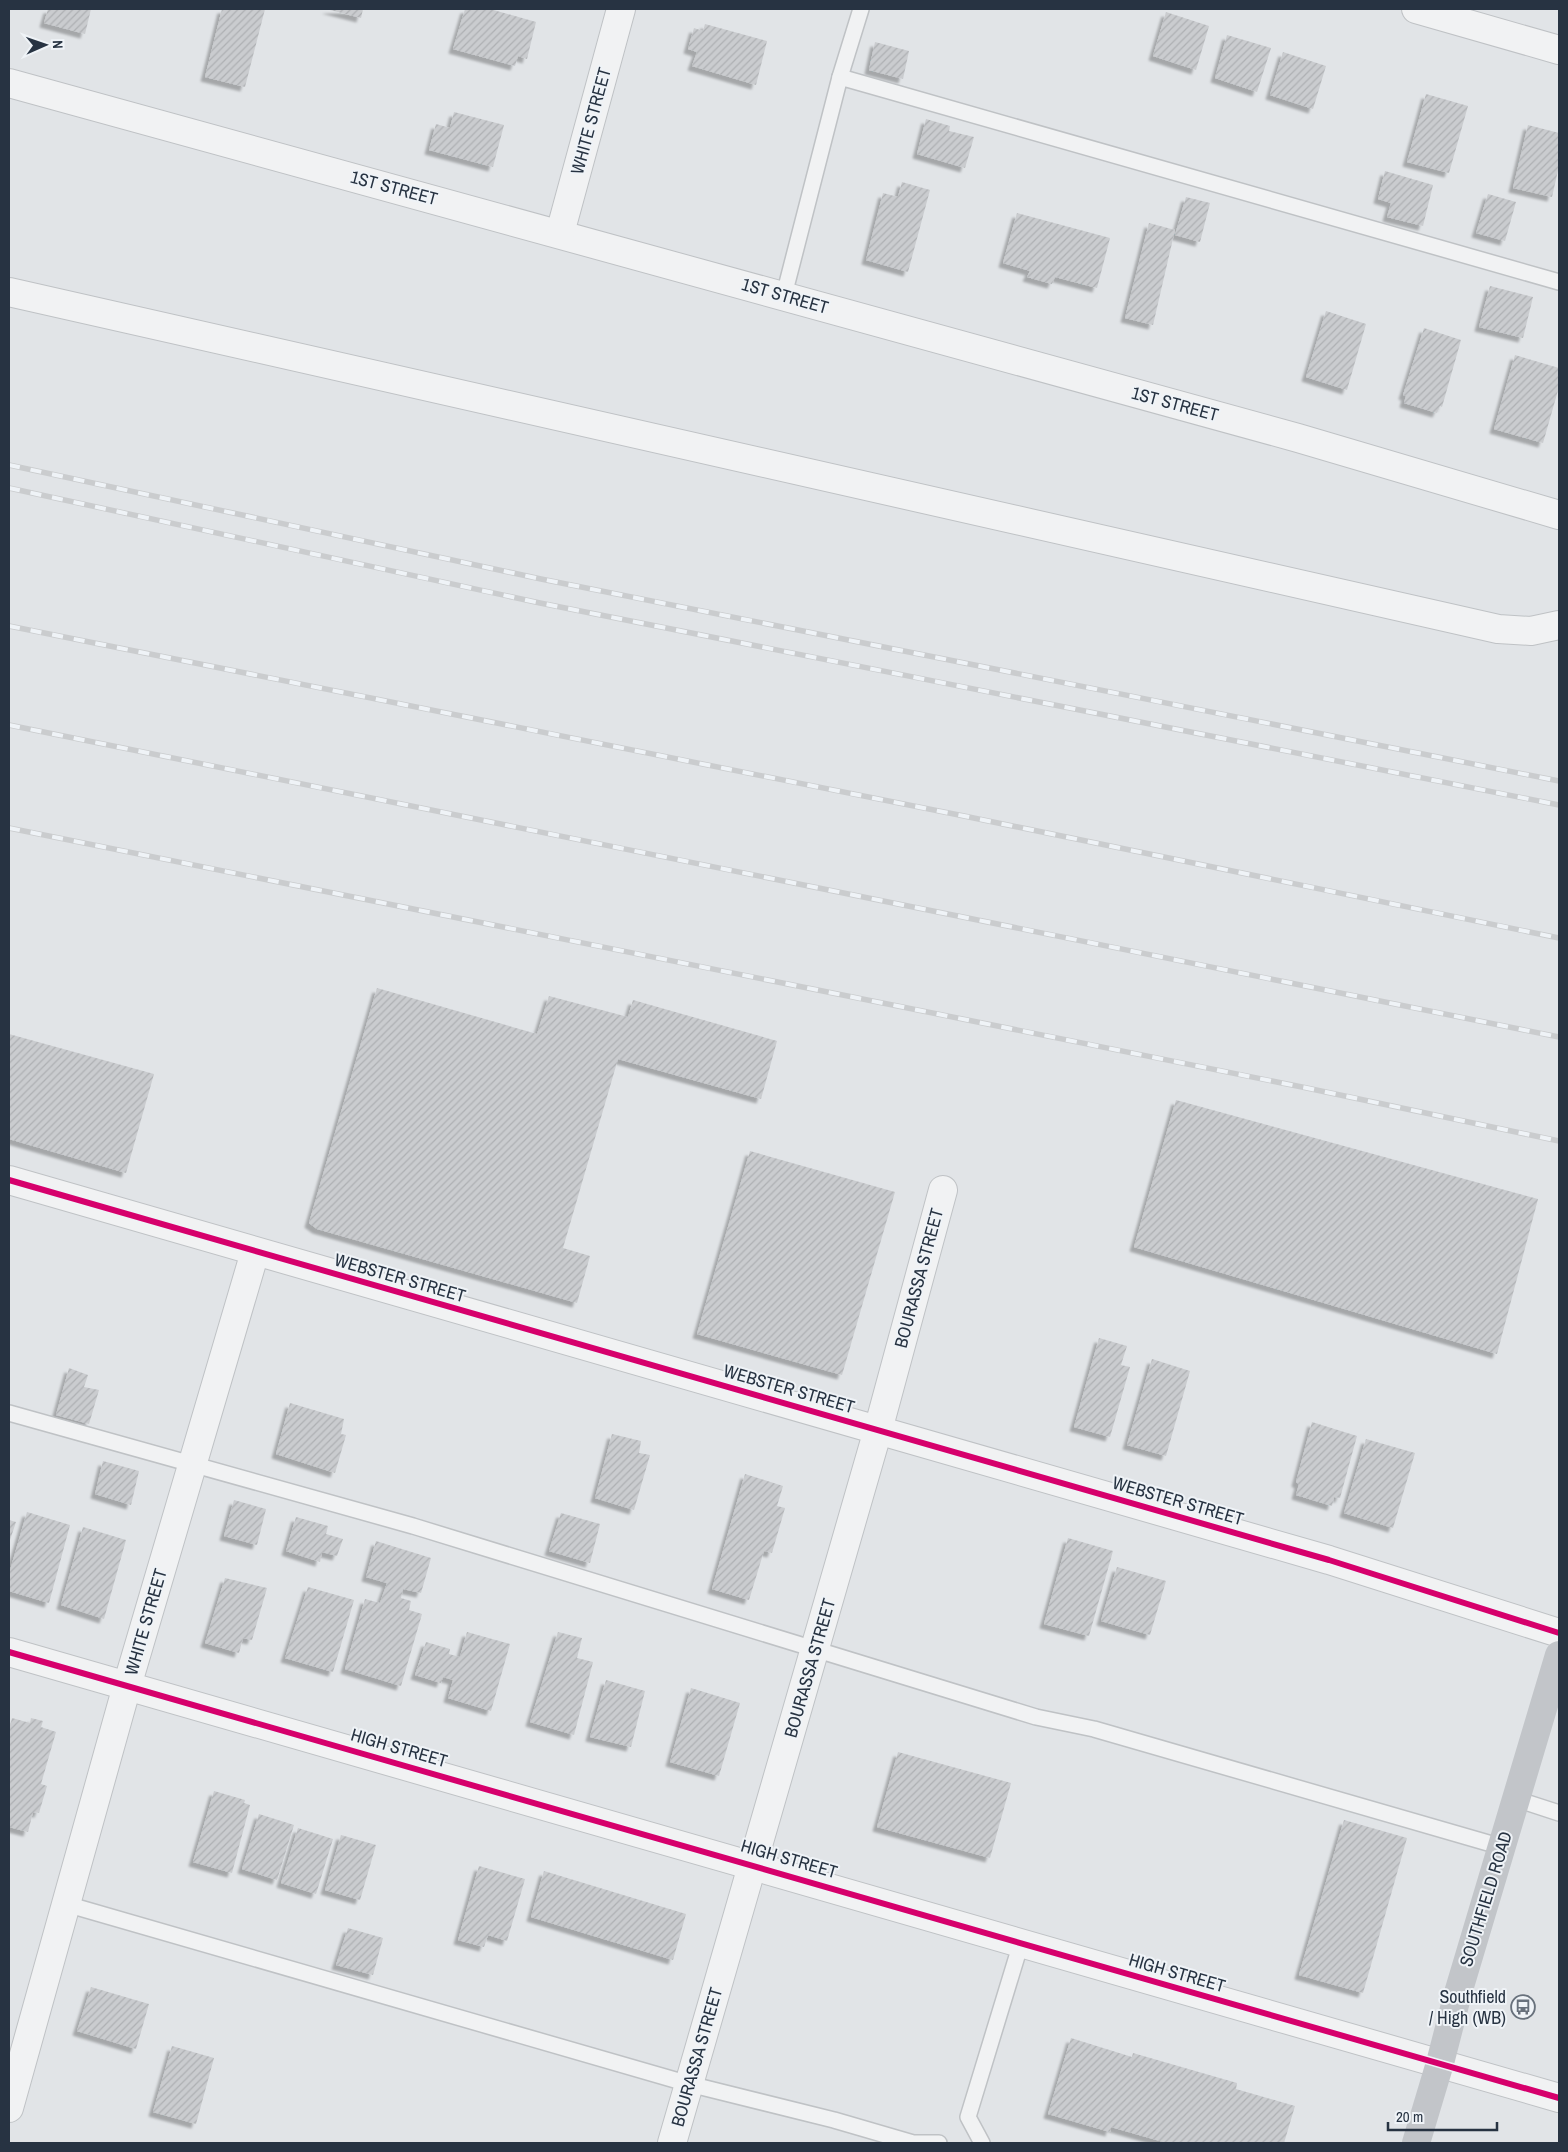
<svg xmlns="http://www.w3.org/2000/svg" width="1568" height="2152" font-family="'Archivo Narrow',sans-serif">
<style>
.building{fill:url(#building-hatch);filter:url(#shadow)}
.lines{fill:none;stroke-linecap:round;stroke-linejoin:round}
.service-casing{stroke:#bfc2c5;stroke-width:18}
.minor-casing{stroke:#bfc2c5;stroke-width:30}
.service{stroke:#f1f2f3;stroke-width:15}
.minor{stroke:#f1f2f3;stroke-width:28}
.secondary{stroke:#c2c5c9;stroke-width:28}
.rail-casing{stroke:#caccce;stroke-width:5.5}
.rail{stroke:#eff3f7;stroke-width:4;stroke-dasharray:11;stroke-linecap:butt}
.cycleway-casing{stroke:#eff3f7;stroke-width:9}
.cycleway{stroke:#d6006c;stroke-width:6}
.labels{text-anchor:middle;stroke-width:4;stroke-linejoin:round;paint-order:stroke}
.street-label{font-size:18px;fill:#273342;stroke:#eff3f7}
.poi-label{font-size:18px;fill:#273342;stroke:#eff3f7;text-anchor:end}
</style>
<defs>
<pattern id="building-hatch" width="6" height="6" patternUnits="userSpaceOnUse" patternTransform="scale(1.25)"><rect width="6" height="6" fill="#cacccf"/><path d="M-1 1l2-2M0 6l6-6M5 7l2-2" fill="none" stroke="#aeb0b3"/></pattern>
<filter id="shadow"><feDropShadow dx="-4.5" dy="4.5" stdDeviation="1" flood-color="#0004"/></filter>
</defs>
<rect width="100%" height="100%" fill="#e1e4e7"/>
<g class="building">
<path d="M48,9H91L85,34L44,23Z"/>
<path d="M222,9H265L245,87L205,77Z"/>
<path d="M326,9H363L361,18Z"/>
<path d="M465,9H490L536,22L527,59L518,56L515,66L453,49Z"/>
<path d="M1166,12L1209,26L1196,70L1153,56Z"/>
<path d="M705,24L767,41L756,85L692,66L697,52L688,49L694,28L703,31Z"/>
<path d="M1227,35L1271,48L1257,92L1215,78Z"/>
<path d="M875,42L909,51L903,79L869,70Z"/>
<path d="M1283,52L1326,66L1313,109L1270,95Z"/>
<path d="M1426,94L1468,106L1449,173L1407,162Z"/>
<path d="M454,112L504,125L493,167L429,150L436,124L450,128Z"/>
<path d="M926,119L950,126L949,131L974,137L965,168L917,154Z"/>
<path d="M1528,125L1559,133V166L1552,197L1513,188Z"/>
<path d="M1385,171L1433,185L1423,226L1387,217L1391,203L1378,199Z"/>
<path d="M902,182L930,190L908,272L866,260L883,193L898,197Z"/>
<path d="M1488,194L1516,202L1505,241L1476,233Z"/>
<path d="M1186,197L1210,203L1200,242L1175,235Z"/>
<path d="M1017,213L1110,238L1097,288L1055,277L1052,284L1027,277L1030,271L1003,263Z"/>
<path d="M1149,223L1175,230L1153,325L1125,318Z"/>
<path d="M1490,286L1533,297L1523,338L1479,327Z"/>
<path d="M1326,311L1366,324L1347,390L1306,377Z"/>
<path d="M1424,328L1461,340L1442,407L1440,406L1437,413L1404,403L1406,396L1403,395Z"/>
<path d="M1515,355L1559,368V387L1543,443L1494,429Z"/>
<path d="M377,988L537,1034L549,996L628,1017L633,1000L777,1041L761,1099L618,1059L563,1248L590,1256L577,1303L317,1229L309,1223Z"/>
<path d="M9,1034L154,1074L126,1173L9,1139Z"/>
<path d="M1176,1100L1538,1199L1497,1354L1134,1247Z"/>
<path d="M750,1151L895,1192L842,1375L697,1334Z"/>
<path d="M1099,1338L1127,1346L1121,1365L1130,1367L1110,1437L1074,1427Z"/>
<path d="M1152,1359L1190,1371L1166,1456L1127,1445Z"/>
<path d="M69,1368L88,1375L84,1387L99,1390L89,1424L56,1415Z"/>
<path d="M290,1403L344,1419L341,1434L346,1435L335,1473L276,1454Z"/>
<path d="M1312,1422L1357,1436L1340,1498L1334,1497L1332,1506L1296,1495L1299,1484L1296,1482Z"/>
<path d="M612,1434L641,1441L639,1453L650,1455L634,1510L595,1498Z"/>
<path d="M1366,1439L1415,1453L1393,1528L1344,1513Z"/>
<path d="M103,1461L139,1471L131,1505L95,1494Z"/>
<path d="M745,1474L783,1486L777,1506L785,1508L772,1553L764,1551L749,1600L712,1589Z"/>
<path d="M234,1500L266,1509L257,1545L224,1536Z"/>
<path d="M27,1512L70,1525L49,1603L9,1591V1574Z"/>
<path d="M561,1513L600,1524L590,1563L549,1551Z"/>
<path d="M296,1517L328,1526L326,1534L343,1539L337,1556L322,1552L320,1562L286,1551Z"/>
<path d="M9,1520L16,1522L9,1543Z"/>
<path d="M83,1527L126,1540L104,1619L61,1605Z"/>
<path d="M1068,1538L1113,1551L1089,1636L1044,1624Z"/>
<path d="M376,1541L431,1558L421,1593L403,1589L401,1598L411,1601L409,1610L422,1614L401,1686L345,1669L365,1599L380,1603L387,1583L366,1577Z"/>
<path d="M1117,1567L1166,1581L1150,1635L1101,1621Z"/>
<path d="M225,1578L267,1588L252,1640L243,1638L239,1653L205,1643Z"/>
<path d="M308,1587L354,1600L333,1672L285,1658Z"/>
<path d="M467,1632L510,1644L491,1711L448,1698L453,1680L443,1677L441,1683L415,1675L426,1642L450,1649L449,1654L460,1657Z"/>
<path d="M558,1632L582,1638L577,1658L593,1662L574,1735L530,1722Z"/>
<path d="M606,1680L645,1691L631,1747L590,1737Z"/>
<path d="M691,1688L740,1703L719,1776L670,1762Z"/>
<path d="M12,1718L30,1723L31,1718L43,1721L41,1727L56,1732L41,1784L47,1786L39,1813L33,1812L28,1832L9,1827V1730Z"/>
<path d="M898,1752L1011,1783L990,1858L877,1827Z"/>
<path d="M214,1791L245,1800L244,1803L250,1805L232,1873L193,1862Z"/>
<path d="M259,1814L294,1825L277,1880L242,1869Z"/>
<path d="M1344,1820L1407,1838L1363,1993L1299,1975Z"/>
<path d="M298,1828L333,1839L316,1894L281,1883Z"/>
<path d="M341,1835L376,1845L360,1900L325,1890Z"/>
<path d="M479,1866L525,1879L507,1941L488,1935L484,1947L458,1940Z"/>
<path d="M544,1871L686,1914L673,1960L531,1917Z"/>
<path d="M348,1928L383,1938L373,1975L336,1965Z"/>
<path d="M91,1987L149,2004L136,2049L77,2031Z"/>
<path d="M1071,2038L1132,2057L1133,2053L1237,2083L1236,2089L1295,2106L1284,2143H1167L1111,2127L1110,2132L1048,2114Z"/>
<path d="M172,2046L214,2058L196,2124L153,2112Z"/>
</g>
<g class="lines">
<g class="service-casing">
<g id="service">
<path d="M840,77L861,9"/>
<path d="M784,295L840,77L1559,282"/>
<path d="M9,1413L413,1526L1036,1717L1094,1729L1502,1847"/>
<path d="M1516,1799L1559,1813"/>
<path d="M66,1904L689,2084L834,2120L913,2143H939"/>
<path d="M982,2143L968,2117L1021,1943"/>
</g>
</g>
<g class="minor-casing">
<g id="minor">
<path d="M1416,9L1559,50"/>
<path d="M9,83L1298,438L1559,515"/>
<path d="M560,233L621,9"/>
<path d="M9,292L1498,629L1531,631L1559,625"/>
<path d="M9,1180L1329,1560L1559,1633"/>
<path d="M9,1652L1559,2098"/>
<path d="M9,2108L127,1686L255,1252"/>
<path d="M672,2143L878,1430L943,1190"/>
</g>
</g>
<use href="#service" class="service"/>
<use href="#minor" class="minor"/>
<path class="secondary" d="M1416,2143L1440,2063L1458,1993L1559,1655"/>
<g class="rail-casing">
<g id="rail">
<path d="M9,465L541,579L1559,781"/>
<path d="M9,488L540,603L1559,805"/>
<path d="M9,626L964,816L1559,938"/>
<path d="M9,725L1559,1037"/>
<path d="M9,828L1302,1087L1559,1141"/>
</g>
</g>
<use href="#rail" class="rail"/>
<g class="cycleway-casing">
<g id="cycleway">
<path d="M9,1180L1329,1560L1559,1633"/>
<path d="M9,1652L1559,2098"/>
</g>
</g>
<use href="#cycleway" class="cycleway"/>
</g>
<defs>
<g id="bus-ring" transform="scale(1.25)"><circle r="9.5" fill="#eff3f7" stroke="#68717c" stroke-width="1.5"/><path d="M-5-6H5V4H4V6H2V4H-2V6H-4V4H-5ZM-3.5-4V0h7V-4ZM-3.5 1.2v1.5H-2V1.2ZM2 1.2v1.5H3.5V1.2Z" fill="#68717c"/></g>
</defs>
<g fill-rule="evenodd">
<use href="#bus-ring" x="1523" y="2007"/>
</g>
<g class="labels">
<g class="street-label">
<text transform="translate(591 121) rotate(-75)" y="6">WHITE STREET</text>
<text transform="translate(394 188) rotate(15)" y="6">1ST STREET</text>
<text transform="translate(785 296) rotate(16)" y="6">1ST STREET</text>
<text transform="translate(1175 404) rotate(15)" y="6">1ST STREET</text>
<text transform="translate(400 1278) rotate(16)" y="6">WEBSTER STREET</text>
<text transform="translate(919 1278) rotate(-75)" y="6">BOURASSA STREET</text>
<text transform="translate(789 1389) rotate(16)" y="6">WEBSTER STREET</text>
<text transform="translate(1178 1501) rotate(16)" y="6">WEBSTER STREET</text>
<text transform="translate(146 1622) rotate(-74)" y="6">WHITE STREET</text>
<text transform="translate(810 1668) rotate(-74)" y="6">BOURASSA STREET</text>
<text transform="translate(399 1748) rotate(16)" y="6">HIGH STREET</text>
<text transform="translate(789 1859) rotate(16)" y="6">HIGH STREET</text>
<text transform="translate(1486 1899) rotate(-73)" y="6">SOUTHFIELD ROAD</text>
<text transform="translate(1177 1973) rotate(16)" y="6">HIGH STREET</text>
<text transform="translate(697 2057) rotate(-74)" y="6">BOURASSA STREET</text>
</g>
<g class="poi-label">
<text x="1506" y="2003">Southfield<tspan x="1506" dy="21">/ High (WB)</tspan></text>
</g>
</g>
<rect width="1568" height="2152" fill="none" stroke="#273342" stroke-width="20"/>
<g transform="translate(45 45) rotate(88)" stroke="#eff3f7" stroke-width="4" paint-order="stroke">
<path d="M0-4L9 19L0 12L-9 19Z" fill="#273342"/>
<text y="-8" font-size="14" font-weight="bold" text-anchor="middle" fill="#273342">N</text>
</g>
<path d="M1388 2122v8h109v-8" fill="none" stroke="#273342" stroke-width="2.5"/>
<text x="1396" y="2122" font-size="15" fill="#273342" stroke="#eff3f7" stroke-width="4" paint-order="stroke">20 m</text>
</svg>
